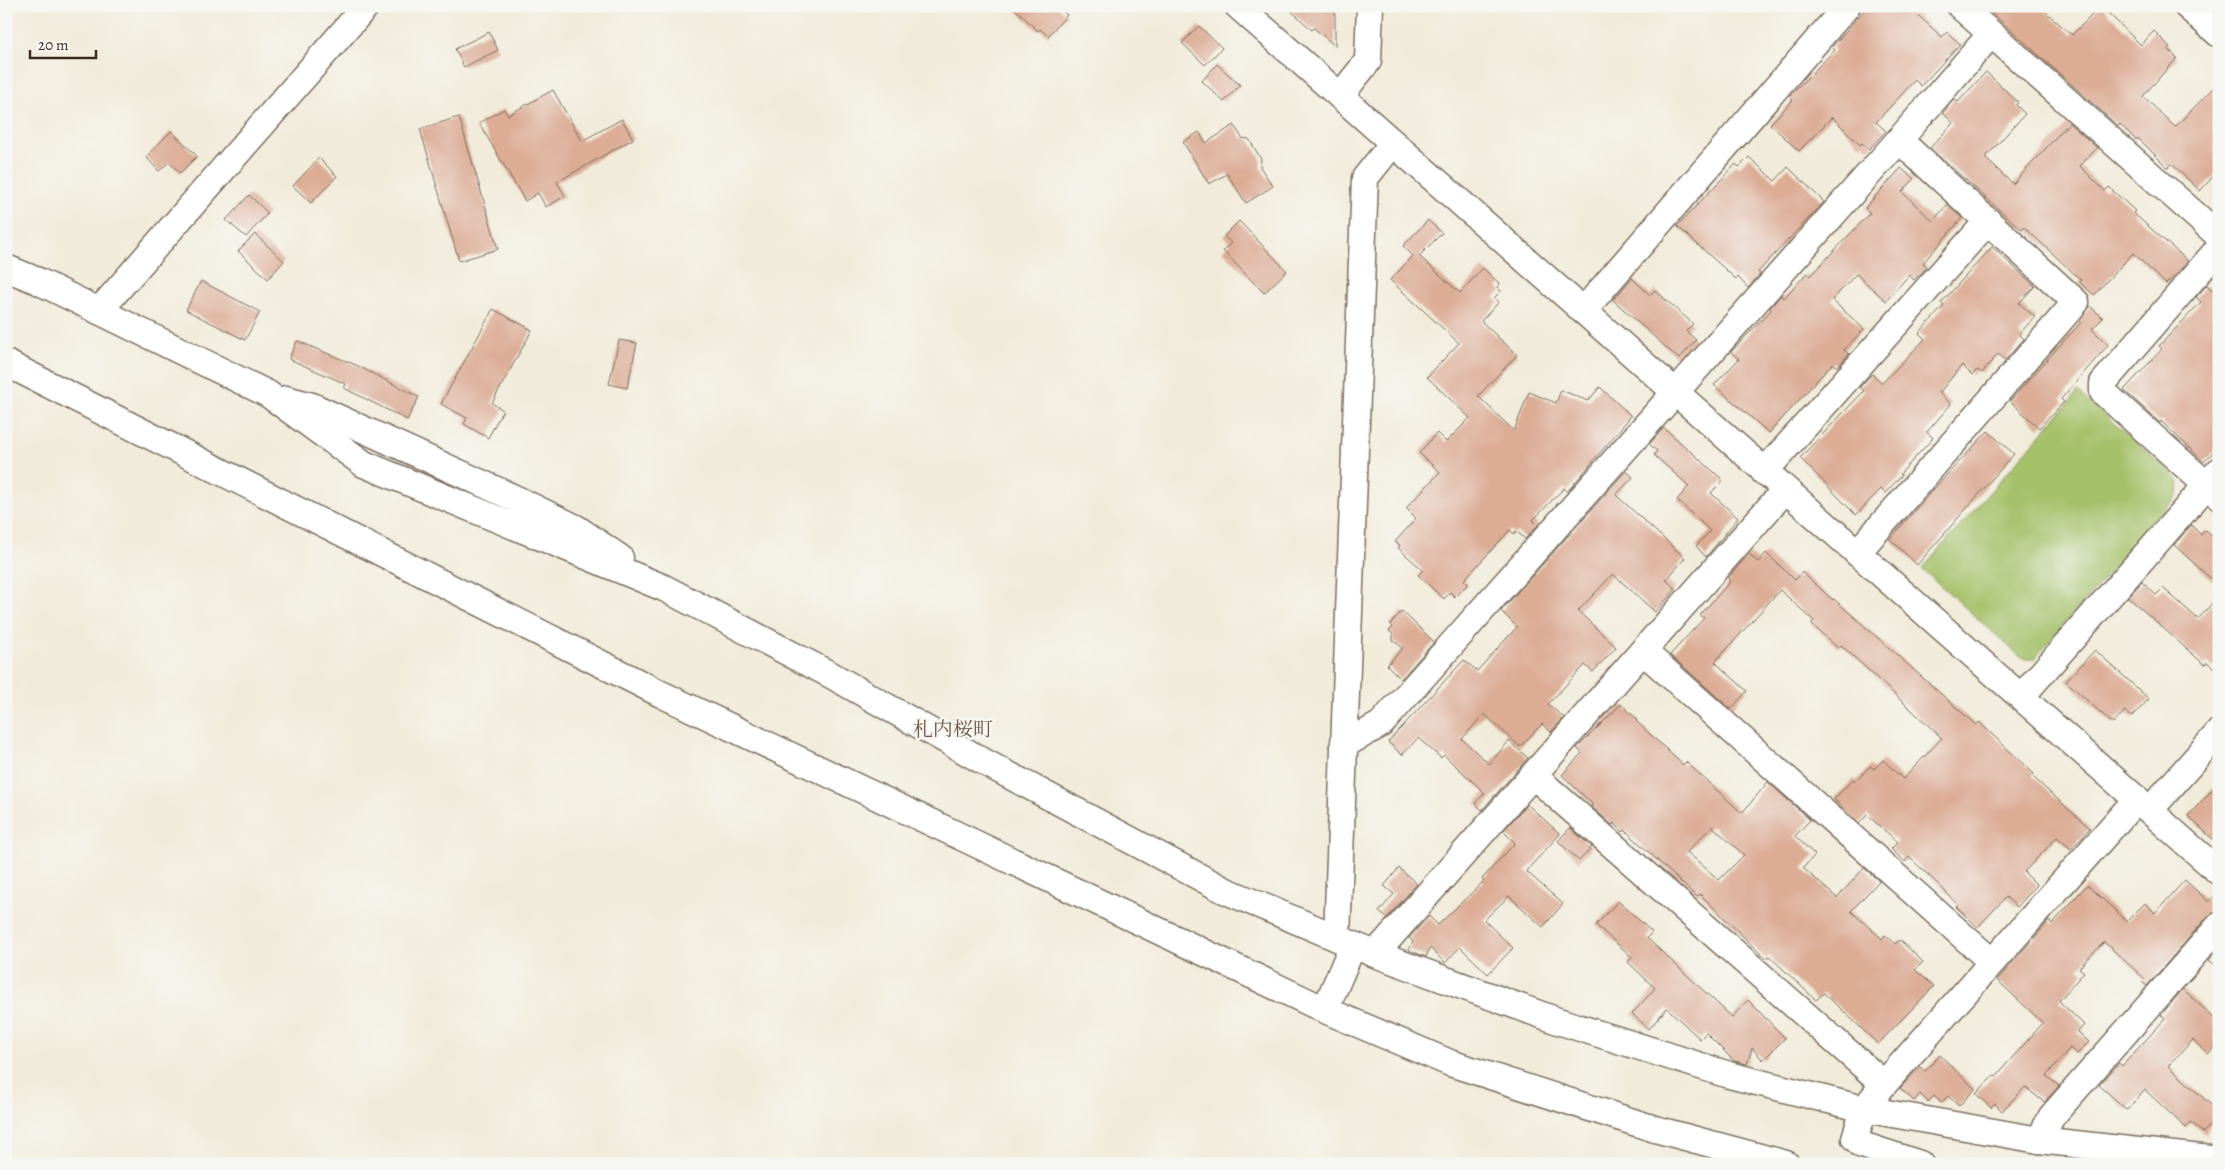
<svg xmlns="http://www.w3.org/2000/svg" width="2225" height="1170" font-family="Alegreya,'Noto Serif JP',serif">
<style>
.green{fill:#a4c067;stroke:#707542}
.building{fill:#dcac95;fill-rule:evenodd}
.lines{fill:none;stroke-linecap:round;stroke-linejoin:round}
.minor-casing{stroke:#7b6e5f;stroke-width:29}
.minor{stroke:#fff;stroke-width:26}
.labels{text-anchor:middle;stroke-width:5;stroke-linejoin:round;paint-order:stroke}
.quarter-label{font-size:20px;fill:#735848;stroke:#f6f6f2}
</style>
<rect width="100%" height="100%" fill="#f6f6f2"/>
<filter id="ink" filterUnits="userSpaceOnUse"><feTurbulence type="fractalNoise" baseFrequency=".02" numOctaves="2"/><feDisplacementMap in="SourceGraphic" scale="10" xChannelSelector="R" yChannelSelector="G"/><feConvolveMatrix kernelMatrix="1 2 1 2 8 2 1 2 1" color-interpolation-filters="sRGB"/></filter>
<filter id="wash" filterUnits="userSpaceOnUse"><feTurbulence type="fractalNoise" baseFrequency=".0096" numOctaves="4" result="noise"/><feDisplacementMap in="SourceGraphic" scale="20" xChannelSelector="R" yChannelSelector="G"/><feGaussianBlur stdDeviation="1.12" result="paint"/><feColorMatrix in="noise" values="0 0 0 0 0 0 0 0 0 0 0 0 0 0 0 0 0 1.4 0 .05"/><feComposite in="paint" operator="in"/></filter>
<g filter="url(#wash)">
<rect width="100%" height="100%" fill="#f1ebd9"/>
<path class="green" d="M2078,392L2179,480L2178,495L2034,659H2023L1922,569Z"/>
<g id="blocks">
<g class="building">
<path d="M1012,6H1057L1067,15L1048,36L1040,29L1038,31Z"/>
<path d="M1286,6H1335V46L1314,28L1312,30Z"/>
<path d="M1868,6H1908L1942,37L1947,32L1960,44L1921,86L1915,80L1876,122L1886,131L1869,149L1862,143L1860,145L1832,117L1799,151L1770,124L1793,100L1789,96L1835,50L1832,47Z"/>
<path d="M1984,6H2039L2072,35L2101,6L2141,45L2154,31L2170,47L2168,49L2177,58L2143,96L2175,127L2219,82V170L2200,191L2172,164L2168,168L2138,138L2136,140L2120,124L2118,126Z"/>
<path d="M1199,26L1222,48L1205,65L1182,43Z"/>
<path d="M489,32L498,50L464,67L455,49Z"/>
<path d="M1217,64L1240,85L1224,102L1202,81Z"/>
<path d="M1986,72L2018,102L2016,105L2025,114L1985,158L2013,184L2069,123L2097,148L2080,166L2105,191L2109,187L2135,211L2133,213L2188,261L2175,276L2166,284L2133,253L2094,295L2079,282L2081,280L2024,227L2022,230L1930,148L1953,123L1943,113L1954,99L1958,102Z"/>
<path d="M553,90L582,141L622,119L633,139L557,182L565,196L546,207L538,193L525,201L479,123L504,109L508,115Z"/>
<path d="M459,117L498,249L459,261L420,129Z"/>
<path d="M1234,125L1242,138L1249,139L1261,159L1260,167L1273,186L1246,203L1227,174L1209,184L1183,142L1199,132L1206,143Z"/>
<path d="M171,131L197,156L180,173L169,162L159,171L146,157Z"/>
<path d="M1749,157L1775,181L1788,167L1824,202L1758,272L1760,274L1748,288L1738,277L1736,279L1677,226L1736,164L1739,167Z"/>
<path d="M319,158L337,176L311,203L293,186Z"/>
<path d="M1901,168L1914,179L1902,192L1933,221L1947,205L1962,218L1923,263L1927,267L1914,280L1909,275L1886,301L1856,274L1832,300L1864,329L1844,350L1849,354L1837,367L1833,363L1769,433L1714,385L1739,359L1731,352L1771,310L1770,308L1781,295L1784,298L1807,273L1810,276L1870,213L1865,208Z"/>
<path d="M249,195L268,213L246,237L226,220Z"/>
<path d="M1428,220L1442,233L1419,256L1460,293L1483,268L1500,284L1497,287L1501,291L1494,298L1499,302L1481,321L1517,355L1478,396L1514,431L1529,392L1556,403L1561,390L1588,401L1600,387L1631,416L1567,492L1564,488L1533,520L1538,525L1525,539L1516,531L1514,534L1510,530L1464,580L1468,584L1455,597L1450,592L1444,599L1418,575L1423,570L1398,548L1400,545L1395,542L1416,518L1406,508L1440,472L1419,453L1437,433L1446,442L1470,418L1427,377L1459,343L1390,280L1413,256L1403,246Z"/>
<path d="M1239,221L1287,271L1264,293L1223,251L1231,243L1224,236Z"/>
<path d="M255,234L284,261L268,279L238,251Z"/>
<path d="M1992,247L2035,286L2019,303L2035,317L2019,334L2024,339L2005,360L1998,354L1982,373L1977,370L1972,375L1962,365L1939,393L1951,404L1927,432L1933,438L1900,474L1902,475L1885,493L1881,489L1856,515L1800,458L1864,391L1860,387L1872,374L1882,383L1925,339L1919,333L1944,306L1941,303Z"/>
<path d="M1632,278L1650,295L1655,290L1693,324L1686,331L1696,340L1679,359L1613,300Z"/>
<path d="M201,281L260,312L245,340L186,310Z"/>
<path d="M2219,283V446L2204,462L2161,421L2160,423L2124,390L2162,349L2159,346L2201,302L2196,297L2207,285L2212,290Z"/>
<path d="M2090,306L2103,318L2092,329L2108,345L2061,399L2064,402L2039,428L2010,401L2081,322L2080,321Z"/>
<path d="M493,309L532,330L492,403L503,410L488,438L464,424L467,418L441,404Z"/>
<path d="M619,340L637,343L627,388L609,384Z"/>
<path d="M297,341L356,365L419,397L407,420L344,388L346,384L289,359Z"/>
<path d="M1664,428L1723,480L1711,493L1738,518L1706,557L1696,546L1710,531L1677,500L1689,486L1654,455L1657,451L1649,444Z"/>
<path d="M1988,431L2014,454L1917,565L1890,539L1930,493Z"/>
<path d="M1626,471L1633,477L1616,495L1685,558L1666,580L1676,589L1655,612L1613,574L1578,611L1616,647L1593,672L1585,665L1548,704L1564,718L1551,732L1542,724L1520,747L1484,714L1462,739L1489,764L1509,741L1528,758L1482,810L1475,803L1485,793L1444,755L1441,758L1418,738L1402,755L1388,742L1464,660L1477,671L1517,627L1501,611Z"/>
<path d="M2191,525L2201,535L2205,530L2219,542V586L2174,545Z"/>
<path d="M1766,553L1795,580L1802,572L1833,600L1834,599L1976,725L1979,722L2034,774L2032,776L2047,790L2090,828L2071,849L2057,837L2024,872L2037,885L2017,907L2006,897L1978,927L1956,907L1958,905L1941,887L1909,857L1905,862L1891,849L1898,842L1867,815L1859,824L1834,799L1853,779L1856,781L1870,766L1874,769L1883,760L1903,779L1942,738L1841,645L1838,648L1811,624L1814,621L1780,590L1715,662L1747,691L1731,709L1670,655L1704,618L1700,615L1730,582L1728,578L1749,554L1758,562Z"/>
<path d="M2142,582L2156,595L2163,588L2198,619L2219,596V672L2207,662L2205,665L2128,597Z"/>
<path d="M1402,611L1434,642L1401,679L1387,665L1403,648L1393,640V634L1389,631L1393,627L1390,624Z"/>
<path d="M2095,650L2149,699L2132,717L2125,711L2113,724L2066,681Z"/>
<path d="M1621,704L1637,719L1636,721L1683,765L1686,762L1742,813L1768,782L1810,820L1795,836L1815,855L1803,868L1837,898L1864,868L1879,881L1851,911L1882,939L1885,935L1895,944L1900,940L1923,962L1915,970L1934,986L1878,1044L1824,993L1816,1000L1769,956L1766,959L1700,894L1697,897L1625,830L1623,832L1614,823L1612,825L1591,806L1592,804L1562,775L1582,753L1577,748ZM1712,826L1744,855L1719,880L1687,852Z"/>
<path d="M2219,782V845L2188,816Z"/>
<path d="M1527,804L1560,834L1526,871L1563,904L1543,927L1509,896L1484,920L1513,948L1488,974L1460,947L1445,963L1430,948L1426,957L1409,950L1413,941L1409,938L1429,916L1438,925L1484,881L1482,879L1515,843L1503,831Z"/>
<path d="M1570,828L1592,847L1579,861L1558,841Z"/>
<path d="M1399,868L1417,884L1387,918L1379,912L1394,894L1384,886Z"/>
<path d="M2185,880L2209,902L2219,892V911L2208,916L2147,986L2142,982L2145,979L2104,942L2079,968L2084,972L2059,1001L2084,1025L2078,1032L2089,1042L2077,1054L2070,1048L2046,1076L2059,1086L2044,1102L2025,1087L2002,1111L1995,1104L1991,1108L1976,1094L1994,1075L1996,1076L2043,1023L1997,980L2049,921L2052,924L2087,885L2127,921L2145,903L2155,913Z"/>
<path d="M1618,901L1652,932L1647,938L1732,1017L1748,1000L1785,1038L1763,1060L1752,1048L1747,1064L1734,1061L1706,1033L1700,1039L1667,1008L1649,1029L1632,1014L1655,988L1628,962L1632,957L1596,925Z"/>
<path d="M2219,949V968L2209,960Z"/>
<path d="M2183,989L2219,1023V1042L2208,1054L2193,1040L2168,1066L2219,1112V1115L2203,1133L2191,1122L2186,1128L2145,1090L2127,1110L2099,1085L2119,1063L2122,1066L2165,1019L2161,1015Z"/>
<path d="M1940,1055L1975,1089L1959,1106L1948,1096L1941,1103L1934,1096L1928,1102L1920,1094L1914,1101L1900,1088L1920,1067L1925,1071Z"/>
</g>
</g>
</g>
<g filter="url(#ink)">
<use href="#blocks" fill-opacity="0" stroke="#7b6e5f" stroke-width="1"/>
<g class="lines">
<g class="minor-casing">
<g id="minor">
<path d="M1238,6L2219,872"/>
<path d="M1960,6L2219,236"/>
<path d="M2187,6L2219,34"/>
<path d="M1340,96L1368,61L1370,6"/>
<path d="M2219,248L2103,383V392L2219,496"/>
<path d="M6,268L38,281L268,394L364,464L664,588L831,675L988,764L1224,890L1375,954L1558,1021L1729,1075L1864,1109L2039,1140L2219,1160"/>
<path d="M99,311L366,6"/>
<path d="M1583,311L1847,6"/>
<path d="M6,363L661,694L1325,1010L1450,1063L1655,1129L1786,1164"/>
<path d="M286,399L312,406L512,497L576,528L620,558"/>
<path d="M1764,472L1988,221"/>
<path d="M1857,553L2076,302L1899,140"/>
<path d="M1643,651L1992,962"/>
<path d="M2021,697L2219,471"/>
<path d="M1344,745L1381,724L1899,140L1991,34"/>
<path d="M1534,776L1884,1084"/>
<path d="M2150,810L2219,732"/>
<path d="M1337,938L1365,178L1393,143"/>
<path d="M1375,954L1785,490"/>
<path d="M1325,1010L1353,945"/>
<path d="M2039,1140L2052,1116L2219,926"/>
<path d="M1920,1164L1862,1145L1855,1138L1864,1109L1884,1084L2137,799"/>
</g>
</g>
<use href="#minor" class="minor"/>
</g>
</g>
<g class="labels">
<g class="quarter-label">
<text x="953" y="736">札内桜町</text>
</g>
</g>
<rect width="2225" height="1170" fill="none" stroke="#f6f6f2" stroke-width="25"/>
<path d="M30 50v8h66v-8" fill="none" stroke="#3b2a1e" stroke-width="2.5"/>
<text x="38" y="50" font-size="15" fill="#3b2a1e" stroke="#f6f6f2" stroke-width="4" paint-order="stroke">20 m</text>
</svg>
